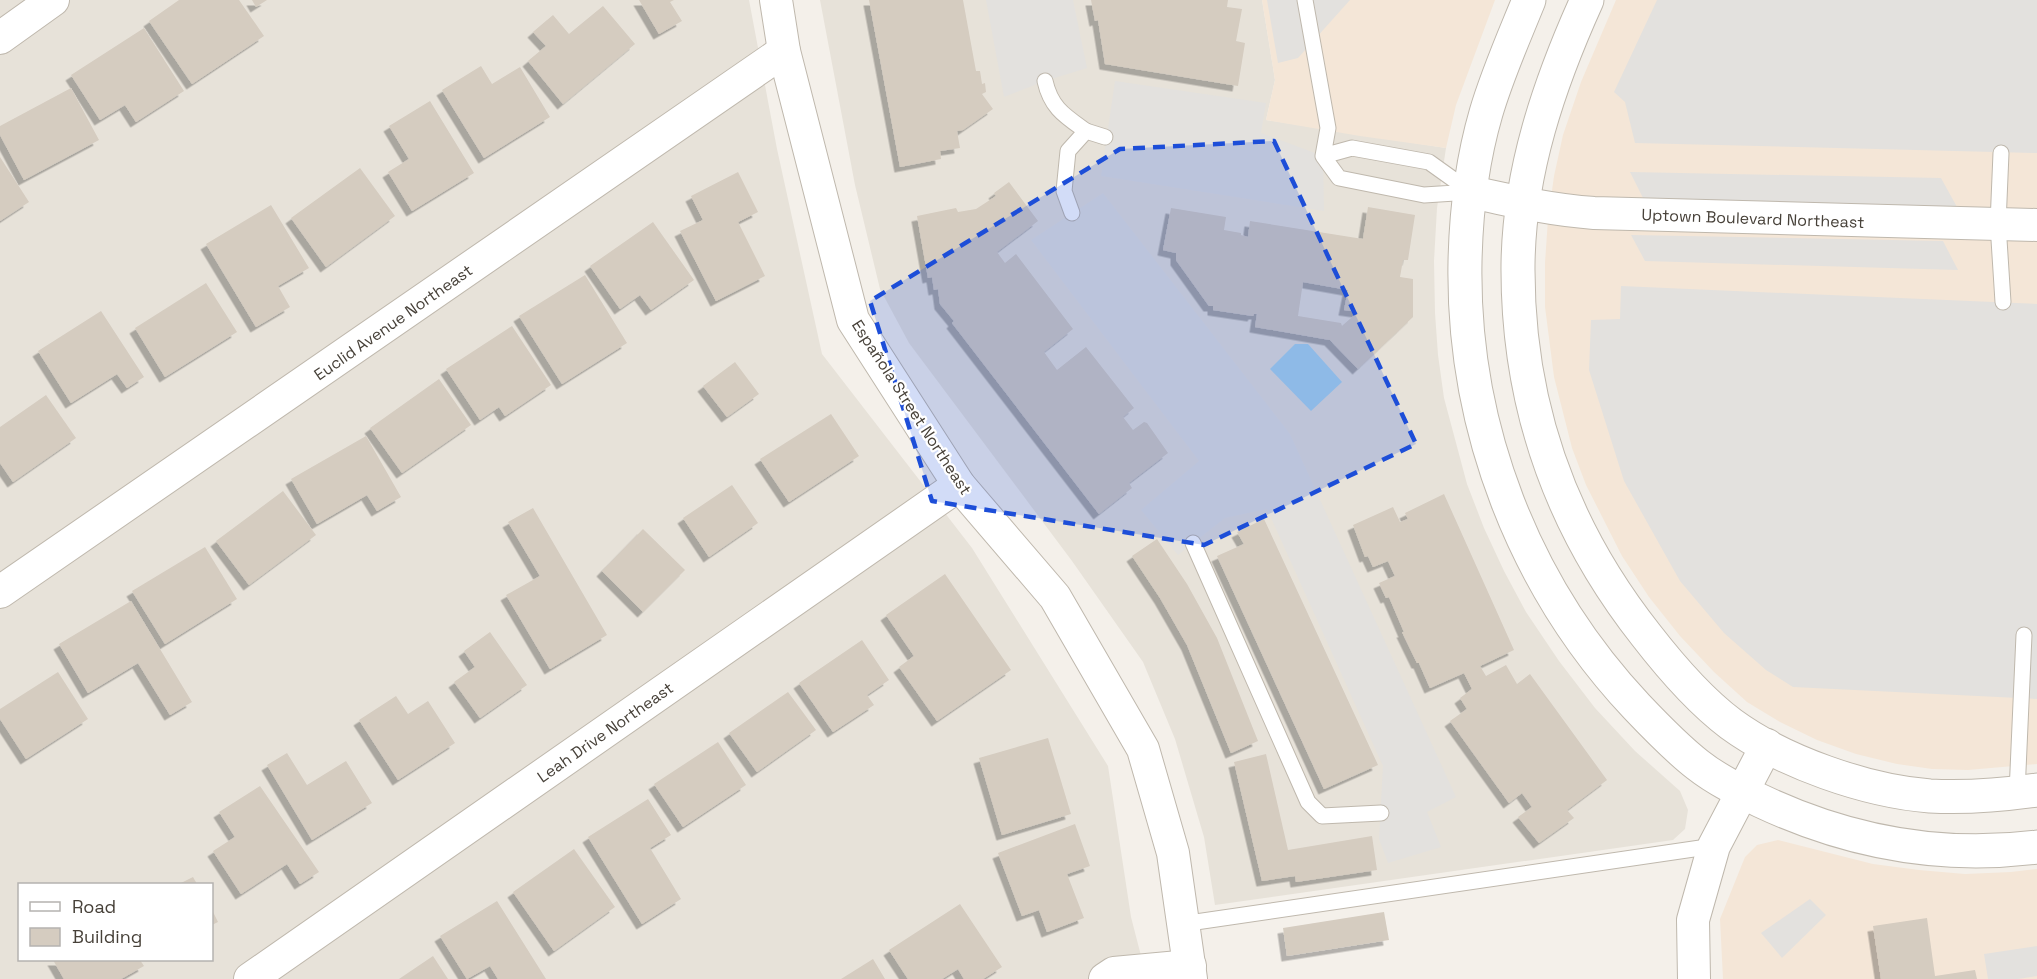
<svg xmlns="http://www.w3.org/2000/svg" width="2037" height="979" font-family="'Space Grotesk',sans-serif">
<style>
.residential{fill:#e7e2d9;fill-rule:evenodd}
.commercial{fill:#f4e6d7}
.parking{fill:#e3e1de}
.water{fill:#abd5ec}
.building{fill:#d5ccc0;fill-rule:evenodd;filter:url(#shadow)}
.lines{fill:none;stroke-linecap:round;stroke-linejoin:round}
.service-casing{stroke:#bfb8ad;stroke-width:17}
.minor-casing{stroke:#bfb8ad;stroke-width:34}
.tertiary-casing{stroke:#bfb8ad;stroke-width:35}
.service{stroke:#fff;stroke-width:15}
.minor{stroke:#fff;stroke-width:32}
.tertiary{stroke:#fff;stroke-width:33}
.marked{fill:#1d4ed8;fill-opacity:0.2;stroke:#1d4ed8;stroke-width:4.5;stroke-dasharray:12 8;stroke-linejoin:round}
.labels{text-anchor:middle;stroke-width:4.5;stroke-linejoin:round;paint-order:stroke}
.street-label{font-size:16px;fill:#474139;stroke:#fff}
</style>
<defs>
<filter id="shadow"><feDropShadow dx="-5.5" dy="5.5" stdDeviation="0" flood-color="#0004"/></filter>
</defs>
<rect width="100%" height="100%" fill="#f4f0ea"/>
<g class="residential">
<path d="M0,0H749L777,149L822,354L972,548L1108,766L1131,917L1147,979H0ZM20,884H212V960H20Z"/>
<path d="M820,0H1262L1275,80L1266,120L1446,148L1437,208L1434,261L1435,313L1438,355L1444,398L1467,484L1484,528L1504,571L1526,612L1559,661L1595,708L1635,751L1680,791L1688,810L1685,829L1673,840L1215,905L1204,837L1175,739L1143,662L1072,561L909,343L880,289L855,185Z"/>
</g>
<g class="commercial">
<path d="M1262,0H1495L1456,105L1446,148L1360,136L1266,120L1275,80Z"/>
<path d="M1616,0H2037V764L1968,770L1932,769L1897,764L1856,754L1817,740L1780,722L1747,702L1714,672L1680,636L1649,597L1622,556L1586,485L1572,448L1554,377L1545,307V263L1548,219L1554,176L1563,135L1581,82Z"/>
<path d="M1778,840L1873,864L1919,870L1965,874L2011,872L2037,869V979H1723L1720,919L1745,857L1757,845Z"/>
</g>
<g class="parking">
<path d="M986,0H1073L1087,68L1045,81L1004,97Z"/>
<path d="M1267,0H1350L1298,58L1278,63Z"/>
<path d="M1657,0H2037V153L1635,143L1625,102L1614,92Z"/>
<path d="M1115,81L1266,103L1261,133L1323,156L1324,211L1101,176Z"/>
<path d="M1630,172L1941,178L1957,207L1643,198Z"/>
<path d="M1103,193L1290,434L1456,797L1427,812L1441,847L1388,863L1379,839L1383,766L1267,509L1225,518L1178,555L1141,510L1199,461L1031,240Z"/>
<path d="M1631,235L1943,241L1958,270L1645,261Z"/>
<path d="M1621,286L2037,304V699L1793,687L1766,670L1724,633L1680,581L1624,481L1589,370L1591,320L1620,319Z"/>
<path d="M1810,899L1826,915L1782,958L1761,933Z"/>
<path d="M2037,946V976L2018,979H1988L1984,954Z"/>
</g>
<path class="water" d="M1295,344H1308L1342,382L1311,411L1270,369Z"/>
<g class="building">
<path d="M179,0H239L264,36L192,84L149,21Z"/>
<path d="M252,0H267L256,7Z"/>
<path d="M639,0H674L670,2L682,21L659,34Z"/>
<path d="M869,0H963L976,71H980L982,84L985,83L986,92L982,94L993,109L963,130L957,131L960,148L940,151L941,159L900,167Z"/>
<path d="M1091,0H1228L1227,7L1242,9L1236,41L1245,43L1238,86L1105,64L1098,20L1095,21Z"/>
<path d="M603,6L635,44L563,104L528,61L546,46L533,32L553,15L569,34Z"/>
<path d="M144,28L184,91L136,122L125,105L100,120L71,75Z"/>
<path d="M481,66L492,84L520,67L550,117L484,158L442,90Z"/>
<path d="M71,88L99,140L24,180L0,135V126Z"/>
<path d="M430,101L474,173L412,211L388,172L409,159L389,126Z"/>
<path d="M0,157L29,202L0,221Z"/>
<path d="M360,168L395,216L326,267L291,218Z"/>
<path d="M738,172L758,212L738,222L765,276L716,301L680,231L703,220L691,196Z"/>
<path d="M1009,182L1038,221L997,252L1005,263L1016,254L1073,329L1044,352L1057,370L1086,347L1134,408L1123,417L1133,430L1144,422L1147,423L1168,453L1129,483L1132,488L1099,514L952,323L954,321L940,304L938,289L934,290L932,277L928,278L917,216L956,208L958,212L976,209L996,196L994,193Z"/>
<path d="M271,205L309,268L278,286L290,307L256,327L206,244Z"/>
<path d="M1368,207L1415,215L1408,260H1403L1400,277L1413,279V317L1358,369L1330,340L1255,327L1257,314H1254L1253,316L1213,310V306H1209L1176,260V253L1163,250L1171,208L1226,217L1224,230L1241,233V235L1248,237L1250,221L1363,239ZM1303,282L1348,290L1344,310L1358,312L1342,326L1341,323L1298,316Z"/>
<path d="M653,222L694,280L651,310L640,295L620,309L590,266Z"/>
<path d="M585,275L627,343L562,384L519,316Z"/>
<path d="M206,283L237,332L165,377L135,328Z"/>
<path d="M101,311L144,377L127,388L117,374L71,403L38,351Z"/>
<path d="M512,326L551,385L505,416L499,407L480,420L446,369Z"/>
<path d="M735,362L759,394L727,417L703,386Z"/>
<path d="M439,379L471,425L402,473L370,428Z"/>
<path d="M46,395L76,438L13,482L0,463V427Z"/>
<path d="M831,414L859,456L789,502L760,459Z"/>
<path d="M366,436L401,497L377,511L367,495L317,524L291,479Z"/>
<path d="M732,485L758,523L709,557L683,518Z"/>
<path d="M283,491L316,535L249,585L216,541Z"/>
<path d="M1444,494L1514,650L1480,666L1486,676L1506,665L1517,684L1530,674L1607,780L1567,810L1574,818L1539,843L1518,817L1532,807L1522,793L1509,803L1450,721L1467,709L1460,698L1472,689L1464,673L1430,688L1419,663H1417L1402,632H1404L1389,597L1386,598L1379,583L1395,576L1388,561L1373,567L1368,556L1365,557L1353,525L1393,507L1400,522L1408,519L1405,513Z"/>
<path d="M533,508L607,635L550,669L506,595L540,576L508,522Z"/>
<path d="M1264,519L1378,765L1324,789L1217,556L1244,544L1237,532Z"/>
<path d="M643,529L685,570L643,612L602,571Z"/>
<path d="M1157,539L1187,584L1217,638L1258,741L1231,753L1187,645L1160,598L1132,556Z"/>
<path d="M205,547L237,599L165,644L132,591Z"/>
<path d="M945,574L1011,670L937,721L899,667L914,656L886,615Z"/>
<path d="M131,601L192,702L170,715L138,663L88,693L59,644Z"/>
<path d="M490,632L527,685L480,718L454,682L475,667L464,651Z"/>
<path d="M862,640L889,680L867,695L874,705L833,732L799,683Z"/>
<path d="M58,672L88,719L26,759L0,719V709Z"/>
<path d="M788,692L816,730L757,772L729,733Z"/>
<path d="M396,696L408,714L428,701L455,743L398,780L359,720Z"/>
<path d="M1048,738L1071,814L1002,835L979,758Z"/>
<path d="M718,742L746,785L683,827L654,784Z"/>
<path d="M287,753L307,785L346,761L372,803L312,840L267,765Z"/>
<path d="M1266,754L1288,850L1372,836L1377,870L1296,882L1295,876L1262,881L1234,762Z"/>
<path d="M260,786L319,872L300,884L287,864L241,894L213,851L235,837L219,812Z"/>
<path d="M648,799L671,835L650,848L681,899L642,924L588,837Z"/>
<path d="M1075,824L1090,866L1067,874L1084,918L1047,932L1039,910L1022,916L998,853Z"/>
<path d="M574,849L615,907L554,951L513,892Z"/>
<path d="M193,877L197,884H179Z"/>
<path d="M497,901L546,979H498L490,966L467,979L440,936Z"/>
<path d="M960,904L1002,967L983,979H964L958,969L942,979H908L889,950Z"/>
<path d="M212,910L218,922L212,925Z"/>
<path d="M1384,912L1389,940L1287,956L1283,928Z"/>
<path d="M1927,918L1935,976L1975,970L1977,979H1881L1873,926Z"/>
<path d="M433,956L448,979H399Z"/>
<path d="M873,959L885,979H841Z"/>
<path d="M53,960H140L144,966L121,979H64Z"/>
</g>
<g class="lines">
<g class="service-casing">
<g id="service">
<path d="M1305,0L1328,128L1323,156L1339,178L1424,195L1471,192L1429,162L1352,148L1323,156"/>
<path d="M1045,81C1051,108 1065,116 1086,131"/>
<path d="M2001,153L1998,224L2003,302"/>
<path d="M1072,213L1064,191L1068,151L1086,131L1105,137"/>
<path d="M1193,543L1308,802L1322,816L1381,813"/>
<path d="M2017,793L2024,635"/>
<path d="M1182,924L1714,846"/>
</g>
</g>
<g class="minor-casing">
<g id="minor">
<path d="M776,0L784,51L853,320L959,485L1055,597L1143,749L1173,853L1191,979"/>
<path d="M0,38L53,0"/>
<path d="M1471,192C1512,201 1552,210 1594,213L2037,225"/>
<path d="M0,592L784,51"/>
<path d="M250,979L959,485"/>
<path d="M1105,979L1114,973L1190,966"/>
<path d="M1694,979L1693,920L1714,846L1767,745"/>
</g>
</g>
<g class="tertiary-casing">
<g id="tertiary">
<path d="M1529,0C1514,37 1497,75 1486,113C1472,161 1466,213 1465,262C1462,427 1524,587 1637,707C1656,727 1676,748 1698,765C1717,780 1740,791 1761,801C1848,842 1942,859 2037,847"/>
<path d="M1587,0C1549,84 1519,172 1518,265C1517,403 1560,526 1646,635C1670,666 1699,700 1731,724C1783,762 1866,791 1930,796C1966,798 2002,795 2037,790"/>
</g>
</g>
<use href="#service" class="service"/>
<use href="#minor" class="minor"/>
<use href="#tertiary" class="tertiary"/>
</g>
<path class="marked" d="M1274,141L1416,444L1204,545L932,501L870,301L1120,149Z"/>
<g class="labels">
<g class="street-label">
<text transform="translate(1753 218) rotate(2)" y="6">Uptown Boulevard Northeast</text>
<text transform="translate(393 322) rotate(-35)" y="6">Euclid Avenue Northeast</text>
<text transform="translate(912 407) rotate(57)" y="6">Española Street Northeast</text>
<text transform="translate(605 732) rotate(-35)" y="6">Leah Drive Northeast</text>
</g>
</g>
<rect x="18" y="883" width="195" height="78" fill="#ffffff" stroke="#b5b3b0" stroke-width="1.5"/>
<rect x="30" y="902" width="30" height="9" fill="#ffffff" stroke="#b5b3b0" stroke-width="1.5"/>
<text x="72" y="913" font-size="18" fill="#474139">Road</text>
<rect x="30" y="928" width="30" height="18" fill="#d5ccc0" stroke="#b5b3b0" stroke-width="1.5"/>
<text x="72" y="943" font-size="18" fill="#474139">Building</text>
</svg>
